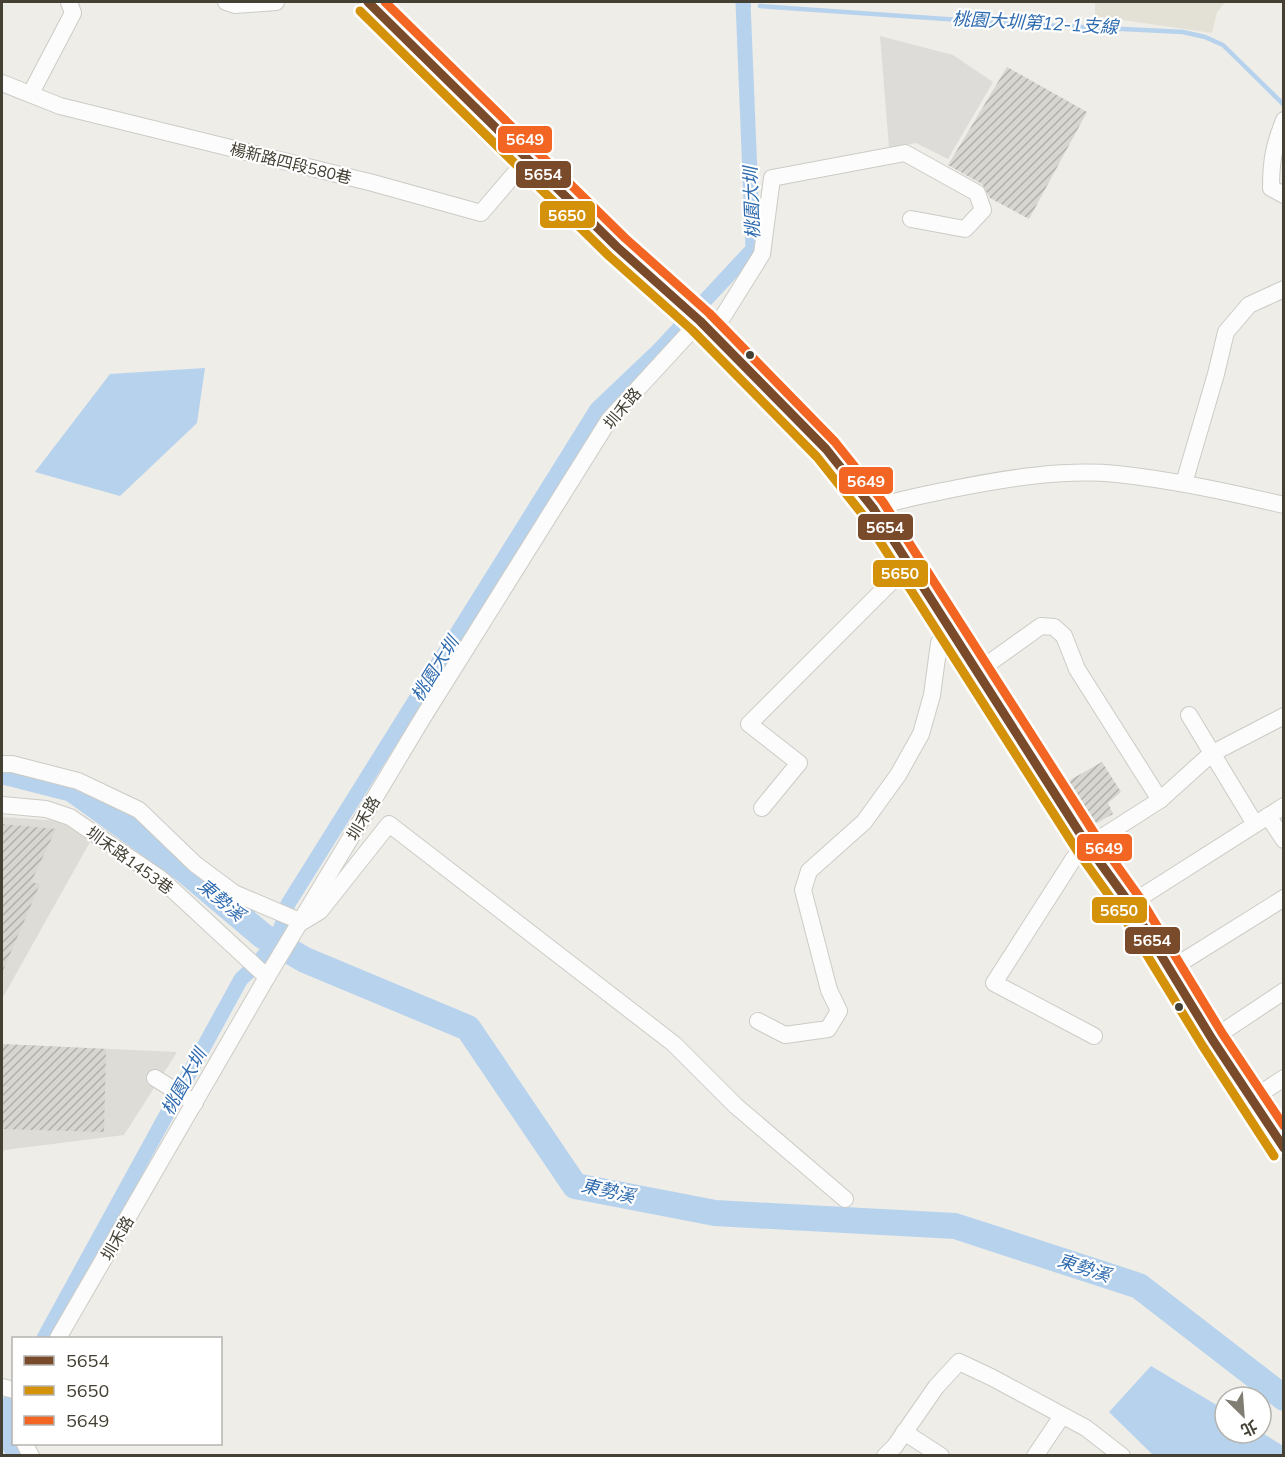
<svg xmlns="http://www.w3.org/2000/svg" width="1285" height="1457" font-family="Mulish,'Noto Sans TC',sans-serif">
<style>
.residential{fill:#e3e0d5}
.industrial{fill:#dedcd6}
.parking{fill:#dedcd8}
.water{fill:#b7d2ed}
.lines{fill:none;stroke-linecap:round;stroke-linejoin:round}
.stream{stroke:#b7d2ed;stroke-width:4.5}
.canal{stroke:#b7d2ed;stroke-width:15}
.river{stroke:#b7d2ed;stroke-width:26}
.building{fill:url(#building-hatch)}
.minor-casing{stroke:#cccbc5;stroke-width:18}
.major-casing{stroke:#d0cbb5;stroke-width:21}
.minor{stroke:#fcfcfc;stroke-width:16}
.major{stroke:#f0eee2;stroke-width:20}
.bus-1-casing{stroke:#fff;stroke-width:14}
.bus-2-casing{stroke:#fff;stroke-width:14}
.bus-3-casing{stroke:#fff;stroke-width:14}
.bus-1{stroke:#7a4b2a;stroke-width:9}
.bus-2{stroke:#d3920a;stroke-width:9}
.bus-3{stroke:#f26522;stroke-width:9}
.bus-dot{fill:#444034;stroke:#fff;stroke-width:2}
.labels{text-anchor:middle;stroke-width:4.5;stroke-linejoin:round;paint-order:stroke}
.street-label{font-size:16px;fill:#444034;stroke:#fff}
.water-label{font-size:18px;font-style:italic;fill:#2f6baf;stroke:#fff}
.line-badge{stroke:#fff;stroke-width:2}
.badge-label{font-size:16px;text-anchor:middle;font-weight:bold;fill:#fff}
</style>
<defs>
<pattern id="building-hatch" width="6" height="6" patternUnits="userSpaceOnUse" patternTransform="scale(1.5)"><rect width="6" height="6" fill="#d8d6d0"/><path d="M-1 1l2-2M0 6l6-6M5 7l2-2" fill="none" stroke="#b1afaa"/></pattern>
</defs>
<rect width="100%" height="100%" fill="#eeede8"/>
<path class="residential" d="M1095,2H1225L1217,12L1212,33L1095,16Z"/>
<g class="industrial">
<path d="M2,817L60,821L90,842L2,999Z"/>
<path d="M2,1044L177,1052L124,1135L5,1150L2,1153Z"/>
</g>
<path class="parking" d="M880,36L953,55L993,82L948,159L916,143L889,148Z"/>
<g class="water">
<path d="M205,368L197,423L120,496L35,472L110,374Z"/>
<path d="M1151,1366L1225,1410V1433L1261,1432L1283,1446V1455H1153L1109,1412Z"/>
</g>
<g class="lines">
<g class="stream">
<path d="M743,6H749"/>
<path d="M760,6L1003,23L1183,32L1205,37L1223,45L1284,105"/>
</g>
<g class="canal">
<path d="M44,1338L241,979C266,957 281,938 288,904L597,409L658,351L753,249L743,2"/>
<path d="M14,1395L4,1413L10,1447L15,1456"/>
</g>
<path class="river" d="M2,771L72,789L186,871L263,936L305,960L468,1028L575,1186L715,1213L955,1226L1139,1286L1284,1398"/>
</g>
<g class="building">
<path d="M1007,67L1087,112L1029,219L990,198L982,184L948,165Z"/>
<path d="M1102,762L1121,792L1108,803L1113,814L1090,827L1063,784Z"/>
<path d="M2,824L56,829L31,882L40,884L2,973Z"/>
<path d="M2,1044L106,1049L104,1132L2,1129Z"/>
</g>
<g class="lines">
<g class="minor-casing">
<g id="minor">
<path d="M226,2L235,5L276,2"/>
<path d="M2,83L60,106L373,183L481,213L528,158"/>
<path d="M31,93L73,13L69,2"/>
<path d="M1284,120C1274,146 1271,160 1271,188L1284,195"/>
<path d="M712,334L762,254L772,178L905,153L977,193L983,210L965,229L911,219"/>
<path d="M1184,483L1216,374L1226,332L1249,305L1284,289"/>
<path d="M873,508C901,499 929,494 958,488C1009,478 1064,469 1117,474C1173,480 1228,492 1284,505"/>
<path d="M978,671L1041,626L1054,627L1064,636L1077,669L1160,800"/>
<path d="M1189,715L1255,824"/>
<path d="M2,764H12L78,781L139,810L195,864L234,893L302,922L320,911L389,824L674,1044L736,1106L845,1199"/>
<path d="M2,805L46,809L70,817L161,879L267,977"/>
<path d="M762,808L799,763L749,724L909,564"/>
<path d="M1268,816L1284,840"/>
<path d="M1130,904L1284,806"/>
<path d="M1169,970L1284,898"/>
<path d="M758,1021L785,1035L828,1029L839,1011L829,990L803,890L809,871L864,822L898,775L921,734L932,695L939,643L950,627"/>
<path d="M1094,1036L994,983L1074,858L1088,846L1160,800L1211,754L1284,716"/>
<path d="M1212,1039L1284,991"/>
<path d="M155,1078L195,1103"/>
<path d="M1252,1099L1284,1078"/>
<path d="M58,1338L267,977L422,719L609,420L700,321"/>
<path d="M2,1387L14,1390"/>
<path d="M904,1432L941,1456"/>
<path d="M25,1444L31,1456"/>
<path d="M885,1456L895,1446L936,1387L959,1362L991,1377L1086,1428L1122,1456"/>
<path d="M1035,1456L1062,1416"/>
</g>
</g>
<g class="major-casing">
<path id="major" d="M368,2L617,247L700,321L826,449L873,508L1088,846L1130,904L1212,1039L1284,1149"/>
</g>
<use href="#minor" class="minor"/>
<use href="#major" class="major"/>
<g class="bus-1-casing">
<path id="bus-1" d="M368,2L617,247L700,321L826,449L873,508L1088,846L1130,904L1212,1039L1284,1148"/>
</g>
<g class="bus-2-casing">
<path id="bus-2" d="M360,11L609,256L692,330L817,457L863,515L1078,852L1120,911L1202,1045L1274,1156"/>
</g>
<g class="bus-3-casing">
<path id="bus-3" d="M385,2L625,238L709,313L835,442L883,502L1098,839L1140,898L1222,1033L1284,1126"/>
</g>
<use href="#bus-1" class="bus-1"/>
<use href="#bus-2" class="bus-2"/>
<use href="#bus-3" class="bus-3"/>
</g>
<g class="bus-dot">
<circle cx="750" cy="355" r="5"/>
<circle cx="1179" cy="1007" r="5"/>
</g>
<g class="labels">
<g class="street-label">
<text transform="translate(291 163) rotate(14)" y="6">楊新路四段580巷</text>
<text transform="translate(622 408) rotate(-50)" y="6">圳禾路</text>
<text transform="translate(363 818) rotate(-59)" y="6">圳禾路</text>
<text transform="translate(130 860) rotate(36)" y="6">圳禾路1453巷</text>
<text transform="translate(117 1238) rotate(-60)" y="6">圳禾路</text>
</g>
<g class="water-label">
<text transform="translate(1035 23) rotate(3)" y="6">桃園大圳第12-1支線</text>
<text transform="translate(752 203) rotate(-92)" y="6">桃園大圳</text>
<text transform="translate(435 669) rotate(-58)" y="6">桃園大圳</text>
<text transform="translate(221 900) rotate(40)" y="6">東勢溪</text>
<text transform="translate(184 1082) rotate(-61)" y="6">桃園大圳</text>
<text transform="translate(608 1191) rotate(13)" y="6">東勢溪</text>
<text transform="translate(1084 1268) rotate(18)" y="6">東勢溪</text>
</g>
</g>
<g class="line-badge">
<rect x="497" y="125" width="56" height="29" rx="6" fill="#f26522"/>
<rect x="515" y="160" width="57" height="29" rx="6" fill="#7a4b2a"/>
<rect x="539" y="200" width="57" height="29" rx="6" fill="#d3920a"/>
<rect x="838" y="466" width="56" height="29" rx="6" fill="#f26522"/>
<rect x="857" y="513" width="57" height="28" rx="6" fill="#7a4b2a"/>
<rect x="872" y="559" width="57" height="29" rx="6" fill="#d3920a"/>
<rect x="1076" y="833" width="57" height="29" rx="6" fill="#f26522"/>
<rect x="1091" y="896" width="57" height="28" rx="6" fill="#d3920a"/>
<rect x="1124" y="926" width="57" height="29" rx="6" fill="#7a4b2a"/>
</g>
<g class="badge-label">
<text x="525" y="145">5649</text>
<text x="543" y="180">5654</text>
<text x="567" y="221">5650</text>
<text x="866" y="487">5649</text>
<text x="885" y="533">5654</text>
<text x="900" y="579">5650</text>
<text x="1104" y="854">5649</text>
<text x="1119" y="916">5650</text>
<text x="1152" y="946">5654</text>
</g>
<rect width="1285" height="1457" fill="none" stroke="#444034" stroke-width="6"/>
<rect x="12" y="1337" width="210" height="108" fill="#ffffff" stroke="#b4b3ae" stroke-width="1.5"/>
<rect x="24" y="1356" width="30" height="9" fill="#7a4b2a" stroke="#b4b3ae" stroke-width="1.5"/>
<text x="66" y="1367" font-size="18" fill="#444034">5654</text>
<rect x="24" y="1386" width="30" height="9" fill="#d3920a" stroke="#b4b3ae" stroke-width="1.5"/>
<text x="66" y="1397" font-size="18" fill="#444034">5650</text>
<rect x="24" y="1416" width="30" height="9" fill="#f26522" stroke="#b4b3ae" stroke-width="1.5"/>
<text x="66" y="1427" font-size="18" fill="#444034">5649</text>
<g transform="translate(1243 1415) rotate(155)"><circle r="28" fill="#ffffff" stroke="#b4b3ae" stroke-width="1.5"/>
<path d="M0-4.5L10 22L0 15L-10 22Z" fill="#807d73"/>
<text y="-9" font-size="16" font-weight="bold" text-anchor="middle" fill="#444034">北</text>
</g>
</svg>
